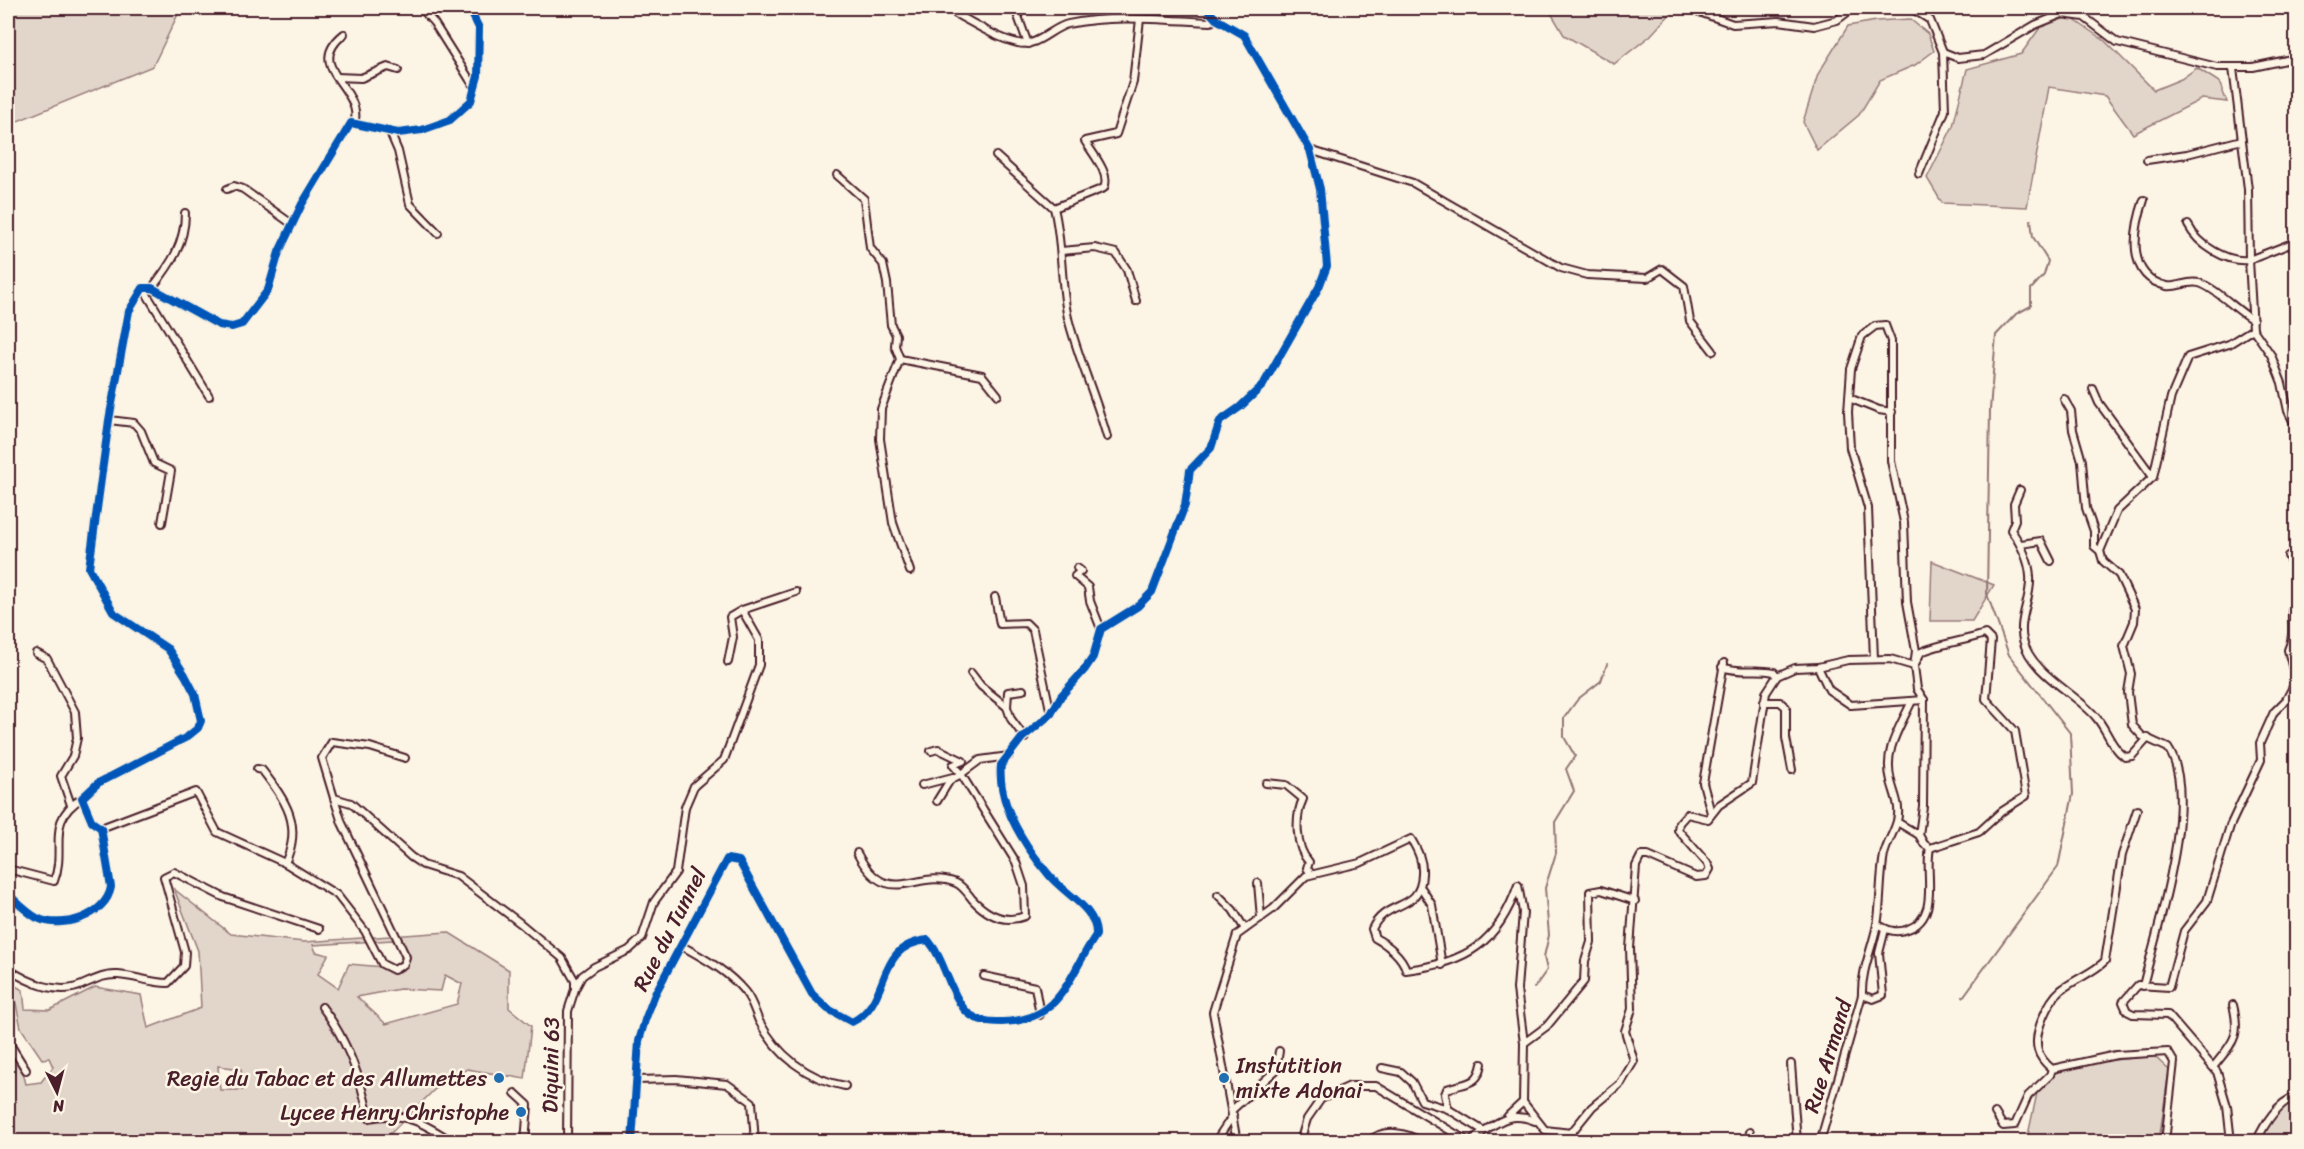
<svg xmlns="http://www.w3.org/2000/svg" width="2304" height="1149" font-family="Sriracha,sans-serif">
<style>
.green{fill:#e2d5ca;stroke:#967a7a;stroke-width:1.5;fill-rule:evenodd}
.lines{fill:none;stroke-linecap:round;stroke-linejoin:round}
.stream{stroke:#917474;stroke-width:2}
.street-casing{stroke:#4a1f2b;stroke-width:10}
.street{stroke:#fcf5e5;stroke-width:6}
.cycleway-casing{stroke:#fcf5e5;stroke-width:11}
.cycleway{stroke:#0057b8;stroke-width:8}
.poi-dot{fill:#1f6fb2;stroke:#fcf5e5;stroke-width:2}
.labels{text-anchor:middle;stroke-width:5;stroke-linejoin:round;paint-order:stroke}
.street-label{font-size:22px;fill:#4a1f2b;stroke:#fcf5e5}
.poi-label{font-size:22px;fill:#4a1f2b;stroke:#fcf5e5;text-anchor:end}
</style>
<rect width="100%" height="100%" fill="#fcf5e5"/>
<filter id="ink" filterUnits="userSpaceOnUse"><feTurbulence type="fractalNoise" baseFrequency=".0167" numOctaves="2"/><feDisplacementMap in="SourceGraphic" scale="12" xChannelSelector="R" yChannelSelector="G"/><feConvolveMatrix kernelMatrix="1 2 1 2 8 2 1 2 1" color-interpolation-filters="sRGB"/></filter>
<g filter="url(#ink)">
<g class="green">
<path d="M8,8H181L153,66L8,125Z"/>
<path d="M1548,8H1671L1673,11L1650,36L1614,64L1564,35Z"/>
<path d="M2070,17L2105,41L2154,90L2181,79L2197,68L2219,82L2227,102L2202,99L2133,134L2105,96L2049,87L2027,207L1942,203L1927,178L1953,126L1967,69L2021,54L2042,25Z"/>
<path d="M1910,19L1928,34L1934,51L1915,65L1880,80L1859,115L1817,150L1803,122L1818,74L1848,26L1876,21Z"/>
<path d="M1932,561L1994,585L1972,621H1930Z"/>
<path d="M174,889L231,934L304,942L448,932L509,970V1008L531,1026L525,1079L467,1069L435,1089L390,1134L387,1142L8,1141V1051L22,1068L26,1084L41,1082L53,1067L49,1058L42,1059L21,1028L15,999L8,997V982L23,990L25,1009L50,1010L95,987L141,995L148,1028L201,1008L198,951ZM393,940L403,954L395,968L349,964L338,988L318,974L328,955L316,952L313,945ZM445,975L462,984L457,1004L386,1024L357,997L400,989L441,991ZM218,1066L241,1069L243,1090H220Z"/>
<path d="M2154,1056L2169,1070L2159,1141L2033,1142L2028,1135L2037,1093L2063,1065Z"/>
<path d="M2293,1092H2296V1141L2260,1142L2265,1128Z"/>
</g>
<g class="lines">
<g class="stream">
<path d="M1534,988L1547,970L1544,957L1549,935L1545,888L1556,853L1555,822L1574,791L1566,769L1575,756L1564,737V718L1578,699L1601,681L1607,664"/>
<path d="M1963,997L2058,867L2073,794L2070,733L2009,655L1987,594L1990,410L1996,335L2016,314L2031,306V289L2044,275L2048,261L2033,237L2031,220"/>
</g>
<g class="street-casing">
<g id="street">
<path d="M421,8L434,23L475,88"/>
<path d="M1015,8L1028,44"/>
<path d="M1688,8L1733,24L1779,21L1814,26L1837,20L1853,8"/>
<path d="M1911,8L1930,20L1943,52L1945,111L1919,174"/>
<path d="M956,14C975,24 996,38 1018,43C1037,48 1051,28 1068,24C1114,14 1165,20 1211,22L1216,19"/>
<path d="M344,34C303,67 361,86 355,121"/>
<path d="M1943,52L1958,58L1984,55L2035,25L2062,14L2084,17L2117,42L2217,67H2253L2296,58"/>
<path d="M2233,68L2248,189L2249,260L2290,244L2296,247"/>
<path d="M337,77L361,78L388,67L398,70"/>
<path d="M389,130L398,151L410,204L438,233"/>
<path d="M1310,150L1413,183L1561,268L1587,275L1647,278L1662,269L1684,286L1690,321L1713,351"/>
<path d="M996,156L1054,208"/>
<path d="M2147,160L2187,154L2242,140"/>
<path d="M837,175L864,199L870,248L883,264L887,283L891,325L896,335L895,346L900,359L881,409L880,439L893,523L910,571"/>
<path d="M227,189L234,186L243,189L292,224"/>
<path d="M2144,200C2134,229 2125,277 2167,286C2177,288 2188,280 2199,283C2215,287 2237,311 2253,320"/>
<path d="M2188,225C2198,245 2227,263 2249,260L2253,329L2271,355L2282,383L2288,411L2296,427"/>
<path d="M1061,251L1095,248L1116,253L1127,270L1136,301"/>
<path d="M143,288L209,396"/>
<path d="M152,288C171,264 185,244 185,213"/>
<path d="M900,359L982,375L998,395"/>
<path d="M2093,389L2099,403L2153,477"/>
<path d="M1849,398L1879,410L1892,412"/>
<path d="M2064,399L2071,411L2073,430L2082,461L2086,508L2094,531V546L2100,551"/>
<path d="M109,420L134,423L141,431L154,463L171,471L162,523"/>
<path d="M1107,437C1096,397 1078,358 1068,318C1060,282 1063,244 1054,208L1104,188C1111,174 1092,153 1085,141L1116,134L1133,82L1140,19"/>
<path d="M2020,490L2014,504L2015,520L2011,530C2020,543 2029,560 2030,576C2032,597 2018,618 2023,640C2031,673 2074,692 2095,716C2107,729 2110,746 2125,757L2132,756L2148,738"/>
<path d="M2021,544L2041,541L2051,561"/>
<path d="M2288,556L2290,560L2296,561"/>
<path d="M1077,568L1081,571L1075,576L1088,587L1090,601L1101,629"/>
<path d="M995,597L1000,624L1026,623L1033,630L1051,714"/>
<path d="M36,653L47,659L75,712L77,738L73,756L61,776L71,805"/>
<path d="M1874,659L1868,508L1850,448L1848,412L1851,369L1862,336L1875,326L1885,325L1891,341V461L1904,522L1907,602L1916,651L1914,666L1917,689L1924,700L1923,806L1919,835L1897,822"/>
<path d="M728,662L733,637L730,617L742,610L796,592"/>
<path d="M1722,667C1742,674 1755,668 1774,672L1777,676L1795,668L1818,667L1848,660L1890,659L1914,666L1921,652C1942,643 1964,641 1985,634L1991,640L1986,699L2015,731L2026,796L2001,812L1979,832L1930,848C1924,873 1941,917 1908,929C1896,934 1887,930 1877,924"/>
<path d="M1818,667L1829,690L1851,705L1924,700"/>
<path d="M971,673L981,686L1007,707L1011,719L1025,738"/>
<path d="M1764,702H1780L1786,707V738L1792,770"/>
<path d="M1007,707L1008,692L1023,690"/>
<path d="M931,751L938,749L963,761L953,765L961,774L950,780L937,801"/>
<path d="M405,758L370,747L332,742L322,758L334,798L351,803L411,857L423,865L458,876L520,923L562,958L575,981V988"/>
<path d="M257,769L262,770C286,801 303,825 285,863"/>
<path d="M1266,783L1286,785L1303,799C1295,816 1295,847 1309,862L1307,868L1311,874"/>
<path d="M922,785L953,777"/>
<path d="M1711,813L1703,783L1724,663"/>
<path d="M101,828L196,792L217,832L285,863L337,895L365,931L382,964L394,970L404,964L406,957L342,823L334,798"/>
<path d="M1919,835L1924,844L1930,848"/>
<path d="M857,853C888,912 916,867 956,883C963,886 968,894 972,899C987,915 1005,924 1025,916L1024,886L1016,862L961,774L980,760L1009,756"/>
<path d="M8,869L54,881C67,847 44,822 82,798"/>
<path d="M1258,883L1261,918"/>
<path d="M1422,889L1432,905L1442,965"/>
<path d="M8,894C17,902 26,912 37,918C62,930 106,916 111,887L101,828L92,822L82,798L98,783L187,737L198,728L201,721L195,694L185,675L168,649L114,613L89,568L109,420L129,311L143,288H152L219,325L232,327L242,324L268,290L279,252L302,204L351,123L398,133L422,130L450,120L471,101L478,76L479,28L469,8"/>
<path d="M1218,895L1233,910L1245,929"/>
<path d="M682,946C705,959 728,971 745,992C752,1000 755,1012 759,1021C777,1055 807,1079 845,1086"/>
<path d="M8,969C28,982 58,996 82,985C94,980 104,974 118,975C135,976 151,983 168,983L184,966L185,952L164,877L174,872L223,897L319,929"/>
<path d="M984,976L1035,987L1040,1015"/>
<path d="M2143,986C2156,931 2201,797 2168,748L2142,736L2132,725L2128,692L2131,674L2124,646L2134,622L2135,609L2119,575L2103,561L2100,551L2117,511L2153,477L2171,397L2188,357L2229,344L2253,329"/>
<path d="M1862,995C1861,969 1874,945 1878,919C1881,898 1880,876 1884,855C1887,842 1894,833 1897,821C1901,806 1894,794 1891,781C1883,751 1899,729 1911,703"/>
<path d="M322,1007C346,1038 361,1079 369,1118C404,1111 424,1123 453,1142"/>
<path d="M8,1041L26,1070"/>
<path d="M1524,1043L1523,1102L1545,1130L1571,1133L1592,1107L1621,1083L1634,1061L1625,1031L1632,1009L1630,948L1636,866L1641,856H1648L1696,877L1706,876L1710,869L1707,863L1678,830L1679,823L1687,814L1708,819L1719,805L1752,783L1766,693L1777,676"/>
<path d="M1791,1064L1797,1142"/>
<path d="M2214,1066C2233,1042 2241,1037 2233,1005"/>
<path d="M1382,1068L1401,1072L1412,1082L1422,1101L1448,1109L1445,1094L1447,1089C1466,1082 1478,1086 1482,1064"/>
<path d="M2052,1069C2046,1064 2040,1058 2038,1050C2033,1033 2048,1001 2061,990C2075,979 2093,973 2105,961L2122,855L2137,810"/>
<path d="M636,1080L676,1079L727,1084L752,1102L755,1142"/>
<path d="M515,1093L528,1105L525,1142"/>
<path d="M1448,1109L1484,1131C1502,1119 1513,1112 1535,1121"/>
<path d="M1232,1110L1276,1070L1279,1051"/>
<path d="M1995,1113L2003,1126L2015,1125L2028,1096L2050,1075L2052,1069L2116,1055L2168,1052L2174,1062L2165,1142"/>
<path d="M1508,1116L1523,1102"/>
<path d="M567,1142L568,1011L575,989L582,976L594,967L629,950L642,938L654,902L676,872L685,807L694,786L724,760L759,665V640L742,610"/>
<path d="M632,1142L639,1041L645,1020L655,994L727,859L739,861L812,994L828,1009L852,1022C893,1002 873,945 928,940C945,960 948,989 964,1009C974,1021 987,1022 1002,1022C1062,1021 1067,978 1096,935C1097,908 1064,894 1049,875C1025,846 997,804 1001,765L1022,738L1051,714L1061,696L1085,669L1093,657L1101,629L1138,606L1152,592L1185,505L1190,470L1211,448L1220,421L1240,407L1263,385L1319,287L1327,266L1320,189L1310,150L1244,35L1216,19L1206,8"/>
<path d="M1215,1142L1233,1115"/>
<path d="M1237,1142L1213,1012L1237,935L1273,909L1306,876L1360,863L1411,839C1418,851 1423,861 1422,874C1421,913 1386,898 1372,929L1375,938C1387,944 1403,957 1406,970C1466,963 1498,943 1518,885L1523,912L1517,989L1524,1043L1547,1026L1584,981L1585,961L1591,942L1590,892L1601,890L1635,901"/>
<path d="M1300,1142L1307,1119L1321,1099L1350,1086H1376L1469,1142L1484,1131"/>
<path d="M1369,1142C1382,1127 1407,1133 1422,1142"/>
<path d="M1748,1142L1750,1132"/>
<path d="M1820,1142L1862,995L1873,999L1883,995L1879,953L1885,929"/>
<path d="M2231,1142L2227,1106L2217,1072L2168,1015L2133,1014L2127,1011L2123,1002L2138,985L2169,987L2184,931L2207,901L2230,826L2261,760L2260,743L2274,712L2286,700L2296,681L2288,650C2297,631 2287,616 2296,597"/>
<path d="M2256,1142C2265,1123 2277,1103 2296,1096"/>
</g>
</g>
<use href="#street" class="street"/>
<g class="cycleway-casing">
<g id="cycleway">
<path d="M8,894C17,902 26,912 37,918C62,930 106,916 111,887L101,828L92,822L82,798L98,783L187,737L198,728L201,721L195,694L185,675L168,649L114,613L89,568L109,420L129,311L143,288H152L219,325L232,327L242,324L268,290L279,252L302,204L351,123L398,133L422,130L450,120L471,101L478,76L479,28L469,8"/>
<path d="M632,1142L639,1041L645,1020L655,994L727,859L739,861L812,994L828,1009L852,1022C893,1002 873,945 928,940C945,960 948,989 964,1009C974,1021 987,1022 1002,1022C1062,1021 1067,978 1096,935C1097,908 1064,894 1049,875C1025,846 997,804 1001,765L1022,738L1051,714L1061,696L1085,669L1093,657L1101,629L1138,606L1152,592L1185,505L1190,470L1211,448L1220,421L1240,407L1263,385L1319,287L1327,266L1320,189L1310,150L1244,35L1216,19L1206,8"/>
</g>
</g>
<use href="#cycleway" class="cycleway"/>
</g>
</g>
<g class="poi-dot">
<circle cx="499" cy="1078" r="6"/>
<circle cx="1224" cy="1078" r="6"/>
<circle cx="521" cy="1112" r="6"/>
</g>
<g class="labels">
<g class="street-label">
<text transform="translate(669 929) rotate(-63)" y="8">Rue du Tunnel</text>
<text transform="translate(1827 1056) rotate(-73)" y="8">Rue Armand</text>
<text transform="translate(550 1065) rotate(-89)" y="8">Diquini 63</text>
</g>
<g class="poi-label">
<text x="1236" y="1073" text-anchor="start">Instutition<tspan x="1236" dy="25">mixte Adonai</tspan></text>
<text x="487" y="1086">Regie du Tabac et des Allumettes</text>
<text x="509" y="1120">Lycee Henry Christophe</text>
</g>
</g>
<rect width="2304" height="1149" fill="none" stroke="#fcf5e5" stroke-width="30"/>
<rect x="15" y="15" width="2274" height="1119" fill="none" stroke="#4a1f2b" stroke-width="2" filter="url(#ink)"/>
<g transform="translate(57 1092) rotate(174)" stroke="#fcf5e5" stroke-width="4.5" paint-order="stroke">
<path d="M0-4.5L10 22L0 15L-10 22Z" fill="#4a1f2b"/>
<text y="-9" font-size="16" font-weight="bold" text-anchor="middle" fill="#4a1f2b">N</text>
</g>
</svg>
